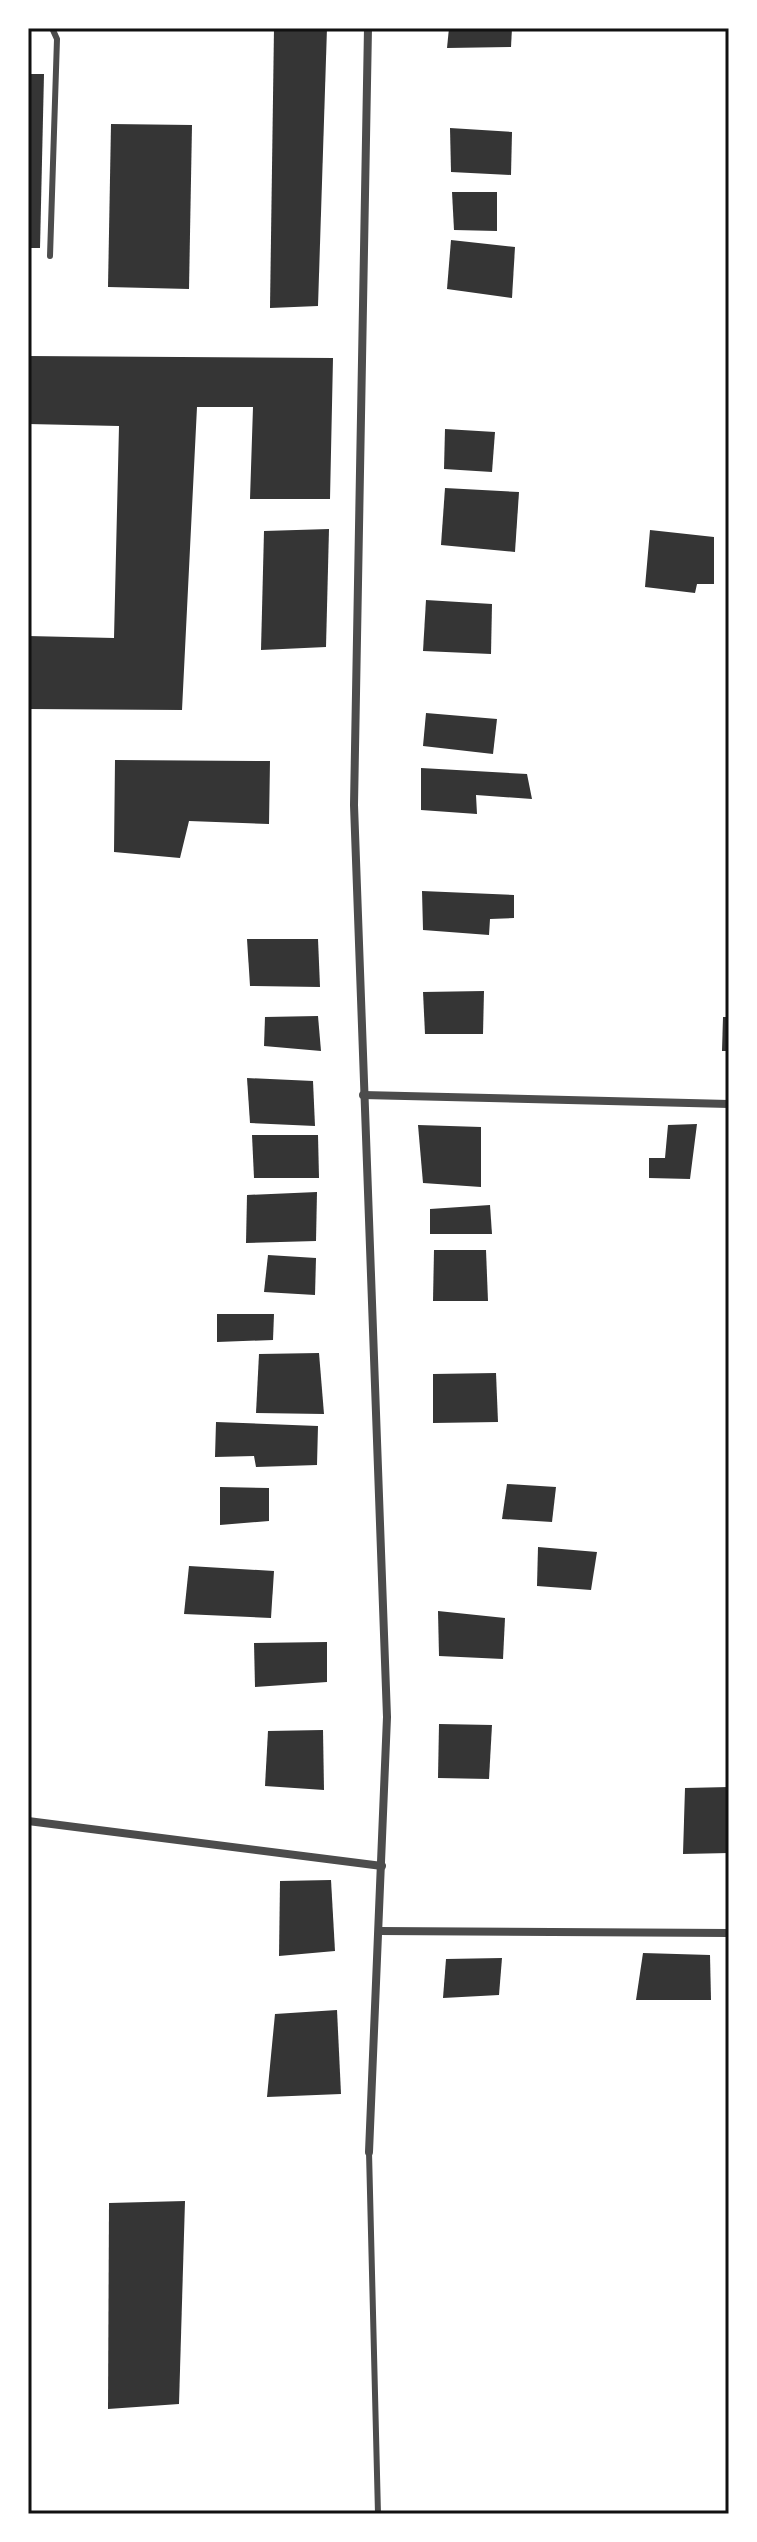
<svg xmlns="http://www.w3.org/2000/svg" width="757" height="2542" font-family="'PT Sans',sans-serif">
<style>
.building{fill:#353535}
.lines{fill:none;stroke-linecap:round;stroke-linejoin:round}
.service{stroke:#4c4c4c;stroke-width:6}
.minor{stroke:#4c4c4c;stroke-width:8}
.neatline{fill:none;stroke:#111;stroke-width:3}
</style>
<rect width="100%" height="100%" fill="#fff"/>
<g class="building">
<path d="M274,28H327L318,306L270,308Z"/>
<path d="M449,28H512L511,47L447,48Z"/>
<path d="M28,74H44L40,248H28Z"/>
<path d="M111,124L192,125L189,289L108,287Z"/>
<path d="M450,128L512,132L511,175L451,172Z"/>
<path d="M452,192H497V231L454,230Z"/>
<path d="M451,240L515,247L512,298L447,289Z"/>
<path d="M28,356L333,358L330,499H250L253,407H197L182,710L28,709V636L114,638L119,426L28,424Z"/>
<path d="M445,429L495,432L492,472L444,469Z"/>
<path d="M445,488L519,492L515,552L441,545Z"/>
<path d="M329,529L326,647L261,650L264,531Z"/>
<path d="M650,530L714,537V584H697L695,593L645,587Z"/>
<path d="M426,600L492,604L491,654L423,651Z"/>
<path d="M426,713L497,719L493,754L423,746Z"/>
<path d="M115,760L270,761L269,824L189,821L180,858L114,852Z"/>
<path d="M421,768L527,774L532,799L476,795L477,814L421,810Z"/>
<path d="M422,891L514,895V918L490,919L489,935L423,930Z"/>
<path d="M247,939H318L320,987L250,986Z"/>
<path d="M484,991L483,1034H425L423,992Z"/>
<path d="M318,1016L321,1051L264,1046L265,1017Z"/>
<path d="M723,1017H729V1051H722Z"/>
<path d="M247,1078L313,1081L315,1126L250,1123Z"/>
<path d="M697,1124L690,1179L649,1178V1158H665L668,1125Z"/>
<path d="M418,1125L481,1127V1187L423,1183Z"/>
<path d="M252,1135H318L319,1178H254Z"/>
<path d="M317,1192L316,1241L246,1243L247,1195Z"/>
<path d="M490,1205L492,1234H430V1209Z"/>
<path d="M434,1250H486L488,1301H433Z"/>
<path d="M268,1255L316,1258L315,1295L264,1292Z"/>
<path d="M217,1314H274L273,1340L217,1342Z"/>
<path d="M319,1353L324,1414L256,1413L259,1354Z"/>
<path d="M496,1373L498,1422L433,1423V1374Z"/>
<path d="M216,1422L318,1426L317,1465L256,1467L254,1456L215,1457Z"/>
<path d="M507,1484L556,1487L552,1522L502,1519Z"/>
<path d="M220,1487L269,1488V1521L220,1525Z"/>
<path d="M538,1547L597,1552L591,1590L537,1586Z"/>
<path d="M189,1566L274,1571L271,1618L184,1614Z"/>
<path d="M438,1611L505,1618L503,1659L439,1656Z"/>
<path d="M327,1642V1682L255,1687L254,1643Z"/>
<path d="M439,1724L492,1725L489,1779L438,1778Z"/>
<path d="M323,1730L324,1790L265,1786L268,1731Z"/>
<path d="M729,1787V1853L683,1854L685,1788Z"/>
<path d="M331,1880L335,1951L279,1956L280,1881Z"/>
<path d="M643,1953L710,1955L711,2000H636Z"/>
<path d="M502,1958L499,1995L443,1998L446,1959Z"/>
<path d="M337,2010L341,2094L267,2097L275,2014Z"/>
<path d="M185,2201L179,2404L108,2409L109,2203Z"/>
</g>
<g class="lines">
<g class="service">
<path d="M50,256L57,39L52,28"/>
<path d="M369,2152L378,2514"/>
</g>
<g class="minor">
<path d="M368,28L354,805L387,1717L369,2152"/>
<path d="M363,1095L729,1104"/>
<path d="M28,1821L382,1866"/>
<path d="M379,1931L729,1933"/>
</g>
</g>
<rect width="757" height="2542" fill="none" stroke="#ffffff" stroke-width="60"/>
<rect x="30" y="30" width="697" height="2482" class="neatline"/>
</svg>
